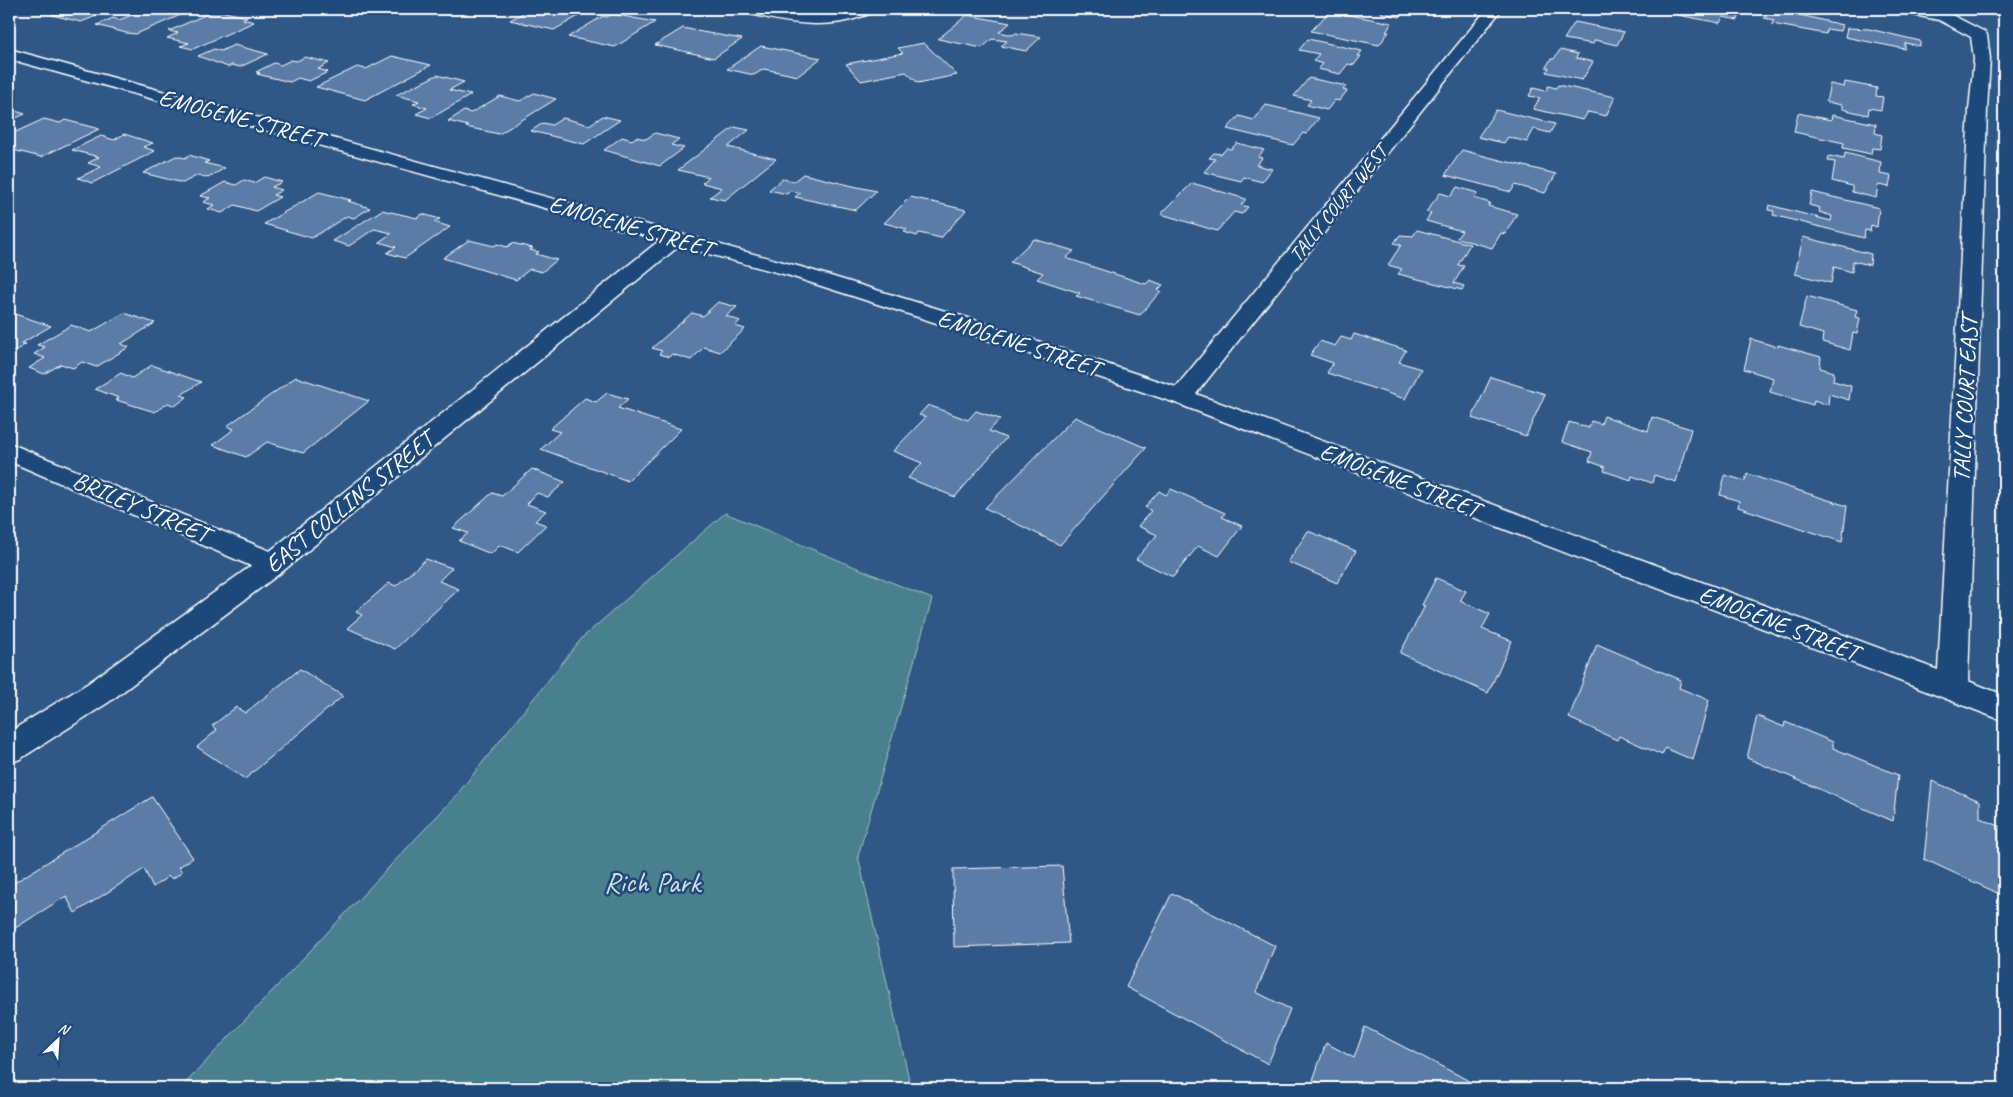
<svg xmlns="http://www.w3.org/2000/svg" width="2013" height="1097" font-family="Caveat,sans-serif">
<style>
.green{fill:#4a808e;stroke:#a4c0c6}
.building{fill:#5c7ca8;stroke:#fff}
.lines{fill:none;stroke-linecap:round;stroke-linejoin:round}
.minor-casing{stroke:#fff;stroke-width:3}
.minor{fill:#1f4a7a;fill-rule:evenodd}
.labels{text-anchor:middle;stroke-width:5;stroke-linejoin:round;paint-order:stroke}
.far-street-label{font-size:20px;fill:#fff;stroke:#1f4a7a}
.street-label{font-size:24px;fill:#fff;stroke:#1f4a7a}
.near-park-label{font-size:29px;fill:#d2dfe3;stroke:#1f4a7a}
</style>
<rect width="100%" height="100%" fill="#305887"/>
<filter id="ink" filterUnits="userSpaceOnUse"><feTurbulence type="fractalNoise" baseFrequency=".02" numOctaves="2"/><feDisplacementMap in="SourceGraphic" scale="10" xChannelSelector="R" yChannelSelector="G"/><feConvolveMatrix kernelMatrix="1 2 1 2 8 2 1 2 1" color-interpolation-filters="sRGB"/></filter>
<g filter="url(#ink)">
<path class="green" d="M725,513L932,599L858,856L911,1088H181L455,797L582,638Z"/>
<g class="building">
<path d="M53,9H114L81,22L52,15L60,12L50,10Z"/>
<path d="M147,9H182L173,12L183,14L136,34L126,33L97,25L113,18L119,20Z"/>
<path d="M507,9H591L554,30L510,20L525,12Z"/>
<path d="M1383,9H1407L1400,17L1381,13Z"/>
<path d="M1681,9H1734L1741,10L1738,20L1723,17L1720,23L1678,15Z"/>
<path d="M216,10L247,17L243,19L254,22L193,49L180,46L189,43L167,38L178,33L169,31Z"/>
<path d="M1330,11L1371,19L1392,23L1386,32H1389L1379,45L1311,31Z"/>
<path d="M1766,11L1788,12L1842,25L1840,31L1827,29L1826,34L1772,24L1774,20L1764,18Z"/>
<path d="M612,14L655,22L615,47L568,37L603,16L607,17Z"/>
<path d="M967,15L1010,23L999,32L1013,35L1016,33L1041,37L1026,51L1001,46L1007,41L992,39L982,48L938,39Z"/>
<path d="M1575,22L1599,27L1624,32L1617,45L1595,40L1593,44L1564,39Z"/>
<path d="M683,28L702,32L742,39L714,58L655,45Z"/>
<path d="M1847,28L1869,29L1920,41V46L1905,43V49L1845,37Z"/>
<path d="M1308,39L1362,51L1358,56H1361L1354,65L1348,64L1340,74L1318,69L1323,64L1313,61L1319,54L1299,50Z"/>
<path d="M924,43L957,75L918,83L906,72L861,81L846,64L903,53L898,48Z"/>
<path d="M234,45L268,54L240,67L232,65L228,67L198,56L214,49L221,51Z"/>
<path d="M761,46L821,58L798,76L764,69L754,75L727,69Z"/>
<path d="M1560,50L1578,54L1576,58L1593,62L1582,80L1546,72L1549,68L1546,67L1551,59H1554Z"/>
<path d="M392,56L431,65L365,100L316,87L357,67L366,69Z"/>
<path d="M305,57L329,63L318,69L328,72L309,81L298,78L290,82L257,74L260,73L256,72L274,63L281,65L291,60L297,61Z"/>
<path d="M437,75L464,82L449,90L471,95L431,118L416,114L427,108L413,104L419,101L396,95Z"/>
<path d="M1309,78L1346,86L1343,90L1347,91L1339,101L1335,100L1327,110L1307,105L1311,100L1294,96Z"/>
<path d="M1845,82L1877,88L1876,96L1883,97L1881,110L1869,108L1868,115L1842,109V105L1826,102L1830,84L1844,87Z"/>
<path d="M1558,85L1615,97L1606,116L1588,112L1583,120L1533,109L1540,98L1529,96L1533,88L1546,91L1548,86L1556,88Z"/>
<path d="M534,93L556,99L499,134L466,127L468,126L448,121L464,111L471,113L500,96L520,101Z"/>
<path d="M1266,105L1279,108L1319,118L1306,134L1303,133L1293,145L1227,129L1239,116L1254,120Z"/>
<path d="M9,109L25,114L9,121Z"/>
<path d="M1496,110L1529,118L1555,124L1550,133L1534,129L1527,142L1508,137L1504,143L1478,137Z"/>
<path d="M1798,113L1831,120L1832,115L1876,124L1875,133L1882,135L1880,149L1872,148L1871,154L1843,148L1844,143L1794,132Z"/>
<path d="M603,116L620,120L584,144L531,131L543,123L552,125L563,118L589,125Z"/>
<path d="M44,119L60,123L65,120L99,129L41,157L9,149V135Z"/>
<path d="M734,127L749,130L728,147L776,159L725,200L710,197L722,188L702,183L709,177L678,170Z"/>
<path d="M655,133L679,139L671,145L684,148L660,166L604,150L622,137L632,140L636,137L646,139Z"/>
<path d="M124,134L153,143L143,147L155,151L92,183L78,178L101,167L88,163L99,157L72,150L101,136L114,140Z"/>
<path d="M1237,143L1264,150L1258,157L1262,158L1256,165L1272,169L1262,182L1244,177L1241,181L1204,172L1215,159L1209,158L1214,153L1221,154L1227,148L1231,149Z"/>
<path d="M1462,150L1492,158L1556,174L1545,193L1515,185L1511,192L1445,175Z"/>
<path d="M1845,153L1881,162L1880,174L1891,176L1889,187L1878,185L1876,198L1852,192V186L1832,181L1835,162L1828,161L1829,156L1844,159Z"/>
<path d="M189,155L209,161L204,163L225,168L208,178L198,175L183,183L143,173L176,156L185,158Z"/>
<path d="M803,174L853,186L876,191L856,210L795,197L800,193L790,191L787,194L769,190L782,179L794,181Z"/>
<path d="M264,177L282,182L272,187L282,190L273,195L280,197L256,211L235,205L222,213L208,209L214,205L203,202L210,198L200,196L225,182L236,185L244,180L254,183Z"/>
<path d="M1192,183L1246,199L1241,205L1248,207L1242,214L1234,212L1217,231L1161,214Z"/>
<path d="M1457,187L1478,193L1474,198L1490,203L1488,206L1517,214L1505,234L1501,233L1492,248L1457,238L1462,231L1426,221L1431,213L1426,212L1440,193L1451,196Z"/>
<path d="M319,192L351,200L348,201L370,208L354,218L347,216L312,238L264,224Z"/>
<path d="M1812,192L1879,208L1877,227L1871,225L1870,231L1865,230L1864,238L1773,215L1774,211L1768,210L1769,205L1831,221L1832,216L1819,212L1820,208L1809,205Z"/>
<path d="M910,197L924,200L966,210L941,238L919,233L917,236L904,232L907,229L884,223Z"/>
<path d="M382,210L417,218L422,214L440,219L434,222L450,227L405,258L387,253L396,247L379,242L392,233L374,229L349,246L333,241Z"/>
<path d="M1417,230L1470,244L1458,265L1464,266L1454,283L1464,286L1462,290L1398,274L1402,269L1388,265L1401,245L1394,243L1400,235L1413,236Z"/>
<path d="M1803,237L1871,254L1870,265L1853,261L1852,272L1834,267L1831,283L1795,274Z"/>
<path d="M1034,239L1074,251L1066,258L1142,283L1146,284L1150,280L1163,285L1158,290L1161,291L1140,315L1076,296L1080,293L1037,279L1043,273L1010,262Z"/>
<path d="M469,240L494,246L497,244L507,247L512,243L533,248L530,250L539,252L536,254L557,260L542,272L530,269L516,280L443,258Z"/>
<path d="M1807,296L1857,310L1855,317L1860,318L1857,334L1853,333L1850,350L1822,342L1823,334L1799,327Z"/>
<path d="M718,302L737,307L726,316L740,321L735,326L745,329L720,352L704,347L691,360L672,354L669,357L659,354L662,351L652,348L692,313L703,316Z"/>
<path d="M9,312L51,326L22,343L26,344L9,355Z"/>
<path d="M124,313L155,323L121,344L129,347L96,367L82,362L73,368L61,364L44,374L29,368L45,358L34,354L45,347L37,345L63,330L71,325L91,332Z"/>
<path d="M1354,334L1406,350L1399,362L1421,369L1405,399L1327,373L1333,363L1310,355L1320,341L1335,346L1341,337L1351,340Z"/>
<path d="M1751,339L1778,347V345L1821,357L1820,368L1834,372L1833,381L1851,386L1849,400L1829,394L1828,405L1814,400L1813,405L1770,392L1773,378L1744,369Z"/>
<path d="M152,365L201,382L181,395L187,397L175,406L168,403L155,412L116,400L119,398L95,389L121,373L132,378Z"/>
<path d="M296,377L369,401L303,453L267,442L246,457L213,445L234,429L227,426Z"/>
<path d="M1491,377L1545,394L1526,436L1472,418Z"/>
<path d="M607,393L628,399L618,408L681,429L628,481L541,449L560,432L550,429L585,398L596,402Z"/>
<path d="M928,405L968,420L976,411L1000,419L989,431L1006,438L955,497L908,478L922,463L893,451L926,417L919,415Z"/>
<path d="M1604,416L1648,431L1652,417L1691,429L1676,482L1654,475L1652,483L1632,476L1631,480L1604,471L1605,467L1589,461L1592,452L1562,442L1569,422L1589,428L1591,421L1601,424Z"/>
<path d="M1075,417L1146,448L1060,545L985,508Z"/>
<path d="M532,469L565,482L548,497L537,493L527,504L546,511L535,521L546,525L518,552L500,545L491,554L459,541L468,533L453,528L492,493L502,496Z"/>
<path d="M1747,474L1847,506L1842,542L1738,507L1739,501L1720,495L1725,475L1745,481Z"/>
<path d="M1171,489L1225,513L1222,517L1242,526L1219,556L1198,546L1173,577L1136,559L1157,535L1138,526L1151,511L1145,507L1159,491L1166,495Z"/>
<path d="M1308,531L1356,551L1337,583L1288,562Z"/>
<path d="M426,559L452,568L439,581L459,589L395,649L347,628L362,615L356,612L389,583L396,586Z"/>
<path d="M1436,578L1466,591L1460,601L1490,614L1482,629L1512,641L1488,693L1400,653L1425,606L1422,605Z"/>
<path d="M1597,644L1681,680L1679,688L1709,700L1693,760L1665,748L1662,755L1619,736L1617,740L1569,718Z"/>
<path d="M300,669L343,696L245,779L197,747L217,730L212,726L236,707L245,713Z"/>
<path d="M1757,716L1784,727L1785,722L1833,742V748L1898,775L1893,821L1747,758Z"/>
<path d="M1932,781L1980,801V818L2004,828V896L1924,859Z"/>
<path d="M152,797L193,858L179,867L182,872L172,879L169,876L153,887L144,869L75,913L66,896L9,932V886Z"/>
<path d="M1062,866L1069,943L954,947L953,869Z"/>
<path d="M1172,893L1275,946L1256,992L1290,1009L1268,1064L1126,987Z"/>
<path d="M1365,1027L1460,1076L1479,1087V1088H1328L1313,1080L1326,1043L1354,1058Z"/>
</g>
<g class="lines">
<g class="minor-casing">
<g id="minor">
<path d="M741,9H768L794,13L823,15L856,9H876C873,14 868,14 863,16C824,31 782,22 743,12Z"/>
<path d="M1487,9H1502L1196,394L1938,670L1969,110L1974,59L1971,37L1939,20L1899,12L1897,9H1928L1948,13L1985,32L1987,35L1990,59L1987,110L1968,681L2004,695V721L1173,402L952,328L787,275L679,246L283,571L109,702L20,759L9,763V732L87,684L251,566L9,461V443L270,551L660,240L9,59V49L801,267L968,318L1176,387Z"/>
</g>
</g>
<use href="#minor" class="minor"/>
</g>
</g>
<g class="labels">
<g class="far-street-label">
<text transform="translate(1338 203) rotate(-51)" y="7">TALLY COURT WEST</text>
</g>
<g class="street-label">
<text transform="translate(241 118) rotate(15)" y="8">EMOGENE STREET</text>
<text transform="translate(631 226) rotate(16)" y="8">EMOGENE STREET</text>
<text transform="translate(1019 343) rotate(18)" y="8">EMOGENE STREET</text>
<text transform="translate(1965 399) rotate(-87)" y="8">TALLY COURT EAST</text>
<text transform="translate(1400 480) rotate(21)" y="8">EMOGENE STREET</text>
<text transform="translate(349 502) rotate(-39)" y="8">EAST COLLINS STREET</text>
<text transform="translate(141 507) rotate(23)" y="8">BRILEY STREET</text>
<text transform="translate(1779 623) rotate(21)" y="8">EMOGENE STREET</text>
</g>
<g class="near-park-label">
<text x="652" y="892">Rich Park</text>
</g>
</g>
<rect width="2013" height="1097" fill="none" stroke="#1f4a7a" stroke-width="30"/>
<rect x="15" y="15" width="1983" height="1067" fill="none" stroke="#fff" stroke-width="2" filter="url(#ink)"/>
<g transform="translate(58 1040) rotate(25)" stroke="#1f4a7a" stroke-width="4" paint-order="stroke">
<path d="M0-4L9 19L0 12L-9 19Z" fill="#ffffff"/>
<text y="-8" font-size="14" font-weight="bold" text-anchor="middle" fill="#ffffff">N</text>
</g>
</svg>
